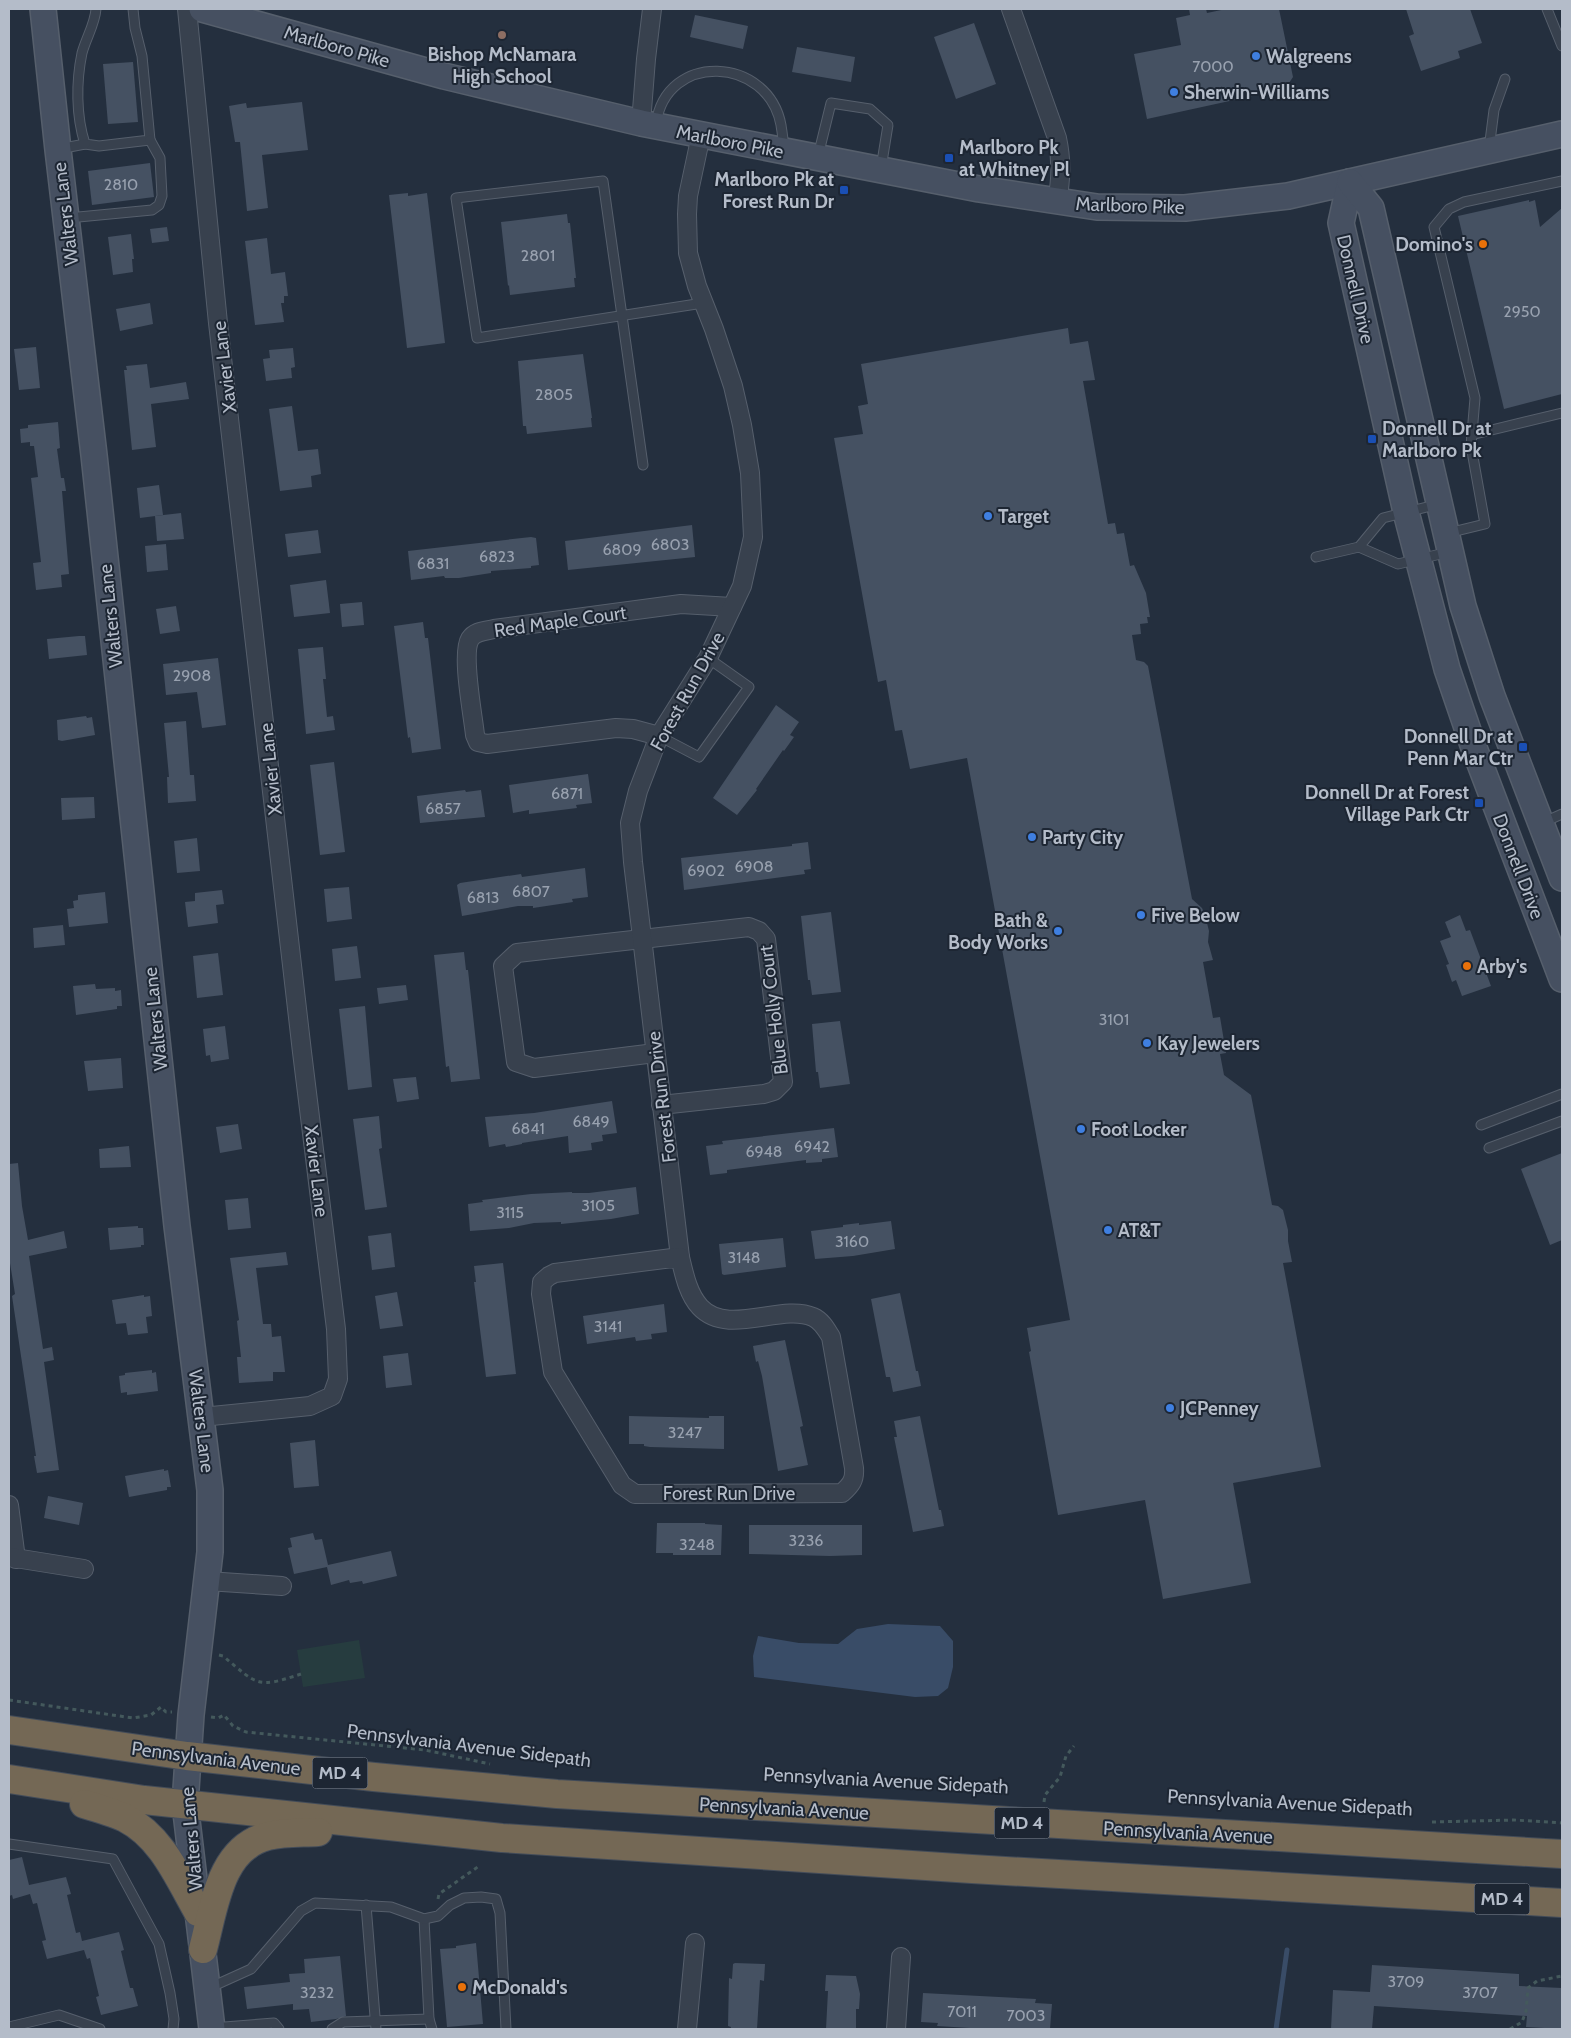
<svg xmlns="http://www.w3.org/2000/svg" width="1571" height="2038" font-family="Cabin,sans-serif">
<style>
.green{fill:#263c3f}
.water{fill:#394c67}
.lines{fill:none;stroke-linecap:round;stroke-linejoin:round}
.stream{stroke:#394c67;stroke-width:5}
.building{fill:#455162}
.lane-casing{stroke:#565f6c;stroke-width:11}
.street-casing{stroke:#565f6c;stroke-width:20}
.secondary-casing{stroke:#565f6c;stroke-width:28}
.highway-casing{stroke:#434c59;stroke-width:30}
.path{stroke:#44595c;stroke-width:3;stroke-dasharray:4 4;stroke-linecap:butt}
.lane{stroke:#38414e;stroke-width:9}
.street{stroke:#38414e;stroke-width:18}
.secondary{stroke:#465061;stroke-width:25}
.highway{stroke:#746855;stroke-width:28}
.education-dot{fill:#8d6e63;stroke:#1d2633;stroke-width:2}
.shop-dot{fill:#3f7fe0;stroke:#1d2633;stroke-width:2}
.transit-dot{fill:#1a4fb4;stroke:#1d2633;stroke-width:2}
.food-dot{fill:#e8710a;stroke:#1d2633;stroke-width:2}
.labels{text-anchor:middle;stroke-width:4;stroke-linejoin:round;paint-order:stroke}
.number-label{font-size:16px;fill:#98a1af}
.shield{fill:#1d2633;stroke:#878f9c;stroke-width:1}
.shield-label{font-size:18px;font-weight:bold;fill:#b4bcc9}
.street-label{font-size:19px;fill:#b4bcc9;stroke:#1d2633}
.poi-label{font-size:19px;font-weight:bold;fill:#b4bcc9;stroke:#1d2633;text-anchor:start}
</style>
<rect width="100%" height="100%" fill="#242f3e"/>
<path class="green" d="M359,1640L365,1678L303,1687L297,1650Z"/>
<path class="water" d="M888,1624L940,1626L953,1641V1667L948,1688L938,1696L915,1697L754,1677L753,1656L758,1636L799,1643L838,1644L857,1629Z"/>
<g class="lines">
<path class="stream" d="M1276,2029L1287,1950"/>
</g>
<g class="building">
<path d="M1189,9H1206L1207,13L1226,9H1279L1293,77L1285,89L1147,119L1134,54L1181,45L1176,18L1190,15Z"/>
<path d="M1406,9H1470L1482,43L1458,51L1460,58L1421,71L1409,36L1414,34Z"/>
<path d="M695,15L748,26L743,49L690,37Z"/>
<path d="M974,23L996,84L956,99L934,37Z"/>
<path d="M797,47L855,57L851,82L792,72Z"/>
<path d="M133,62L138,122L108,124L103,64Z"/>
<path d="M302,102L308,150L262,155L268,208L247,211L240,142H235L229,106L246,103L247,108Z"/>
<path d="M150,163L154,197L92,205L88,171Z"/>
<path d="M408,193V196L427,193L445,343L407,348L389,195Z"/>
<path d="M1529,200V202L1535,200L1540,227L1562,208V394L1504,409L1458,216Z"/>
<path d="M567,214L568,223H570L576,278H574L575,287L510,295L509,285L508,286L501,222Z"/>
<path d="M167,227L169,241L152,243L150,229Z"/>
<path d="M131,234L134,259H132L133,272L113,275L108,237Z"/>
<path d="M267,238L271,274L285,272L288,296H284V303H281L284,322L255,325L245,241Z"/>
<path d="M150,303L153,324L120,331L116,309Z"/>
<path d="M1068,328L1070,344L1088,341L1095,380L1083,381L1108,524L1115,523L1117,534L1124,533L1130,566L1134,565L1146,593L1150,617H1147L1148,623L1140,624L1141,634L1132,635L1136,660L1144,662L1148,666L1192,899L1202,908L1205,915L1209,931L1208,942L1213,960L1203,962L1213,1018L1220,1017L1226,1053L1220,1054L1224,1075L1251,1095L1272,1205L1278,1206L1283,1210L1288,1230V1241L1292,1262L1283,1263L1321,1467L1233,1483L1251,1583L1163,1599L1145,1500L1058,1515L1029,1352L1031,1351L1027,1328L1070,1320L967,758L910,769L902,730L895,731L886,680L878,682L834,438L863,434L858,406L868,404L861,364Z"/>
<path d="M36,347L40,388L19,390L14,349Z"/>
<path d="M293,348L295,367L291,368L292,378L266,381L263,359L270,358L269,350Z"/>
<path d="M583,354L592,418H591L592,427L527,434L526,426H523L518,361Z"/>
<path d="M147,364L150,388L186,382L189,399L151,404L156,447L132,450L124,370H127L126,366Z"/>
<path d="M292,406L298,451L318,449L321,474L311,476L312,487L280,491L269,409Z"/>
<path d="M58,422L60,448L57,449L61,478H64L66,491H62L69,574L61,575L62,587L36,590L33,563L41,562L31,478L38,477L34,446H30V442L21,443L20,429L28,428V425Z"/>
<path d="M159,485L163,515L140,518L137,488Z"/>
<path d="M181,513L184,539L157,541L155,516Z"/>
<path d="M692,525L695,557L568,570L565,541Z"/>
<path d="M318,530L321,553L288,557L285,534Z"/>
<path d="M531,537L536,538L539,565L531,566V568L491,571V573L459,578H445L444,576L411,580L408,551Z"/>
<path d="M166,544L168,570L147,572L145,546Z"/>
<path d="M326,580L330,613L294,617L290,585Z"/>
<path d="M362,602L364,625L342,627L340,604Z"/>
<path d="M176,606L180,631L160,634L156,609Z"/>
<path d="M423,622L425,638H428L441,749L412,753L410,737L408,738L394,626Z"/>
<path d="M79,636H85L87,655L49,659L47,639Z"/>
<path d="M323,647L326,679H323L327,717L333,716L335,730L306,734L298,649Z"/>
<path d="M218,658L226,725L202,728L197,692L166,695L163,664Z"/>
<path d="M776,705L799,722L790,735L794,737L784,751L783,750L756,789L757,790L737,815L713,798Z"/>
<path d="M86,716L87,718L92,717L95,735L62,741L58,740L57,720Z"/>
<path d="M186,721L190,775H194L196,801L168,803L167,777H169L164,723Z"/>
<path d="M334,762L345,852L320,855L310,765Z"/>
<path d="M588,774L592,803L576,805L577,808L529,814V810L513,813L509,785Z"/>
<path d="M465,790L466,792L481,790L485,817L420,823L417,796Z"/>
<path d="M94,797L95,818L62,820L61,798Z"/>
<path d="M197,838L200,871L177,873L174,841Z"/>
<path d="M808,842L811,869L804,870L805,874L684,890L681,858L792,846V844Z"/>
<path d="M585,868L588,897L572,899L573,902L533,908V906H518L462,916L457,885L460,883L521,874L522,877Z"/>
<path d="M349,887L352,919L327,922L324,889Z"/>
<path d="M222,890L224,904L216,905L218,923L188,927L185,902L195,901V893Z"/>
<path d="M105,892L108,923L69,927L67,909L74,908L73,901L78,900V895Z"/>
<path d="M831,912L841,992L812,995L810,980H808L801,916Z"/>
<path d="M1460,915L1466,931L1470,930L1491,986L1462,996L1456,980L1452,982L1446,965L1449,964L1440,941L1451,937L1445,922Z"/>
<path d="M63,925L65,945L34,948L33,928Z"/>
<path d="M357,946L361,978L335,981L332,949Z"/>
<path d="M464,952L466,970H468L480,1079L451,1082L449,1066L446,1067L434,955Z"/>
<path d="M218,953L223,995L197,998L193,956Z"/>
<path d="M95,984L96,989L115,988V991L121,990L122,1006H117V1009L76,1015L73,986Z"/>
<path d="M406,985L408,1000L379,1004L377,988Z"/>
<path d="M365,1006L372,1087L348,1090L339,1009Z"/>
<path d="M840,1021L850,1084L820,1088L818,1072H816L812,1024Z"/>
<path d="M225,1026L229,1059L211,1062L210,1055L206,1056L203,1029Z"/>
<path d="M121,1058L123,1088L88,1091L84,1061Z"/>
<path d="M416,1077L419,1099L397,1102L393,1079Z"/>
<path d="M612,1101L617,1133L602,1135L603,1141L591,1143L592,1150L569,1153L568,1136L522,1143V1144L506,1147L505,1144L489,1147L485,1117L534,1113Z"/>
<path d="M379,1116L382,1148L379,1149L387,1207L365,1210L353,1119Z"/>
<path d="M238,1124L242,1149L220,1153L216,1127Z"/>
<path d="M834,1128L838,1157L822,1159V1162L806,1163V1160L727,1170V1173L710,1175L706,1146L723,1144L722,1141Z"/>
<path d="M129,1146L131,1167L100,1168L99,1149Z"/>
<path d="M1562,1153V1240L1550,1245L1521,1169Z"/>
<path d="M18,1163L22,1206L28,1240L64,1231L67,1248L29,1256L43,1349L52,1347L54,1360L44,1362L59,1470L37,1473L34,1456H36L12,1296L15,1294L9,1257V1164Z"/>
<path d="M636,1187L639,1214L611,1219L561,1224V1222L534,1223L509,1228L470,1231L468,1204L483,1202L482,1200L531,1194L572,1192V1193H589Z"/>
<path d="M248,1198L251,1228L228,1230L225,1200Z"/>
<path d="M891,1221L895,1249L853,1256L815,1259L811,1231L843,1227V1225L859,1223V1225Z"/>
<path d="M138,1226V1228H143L144,1245H141V1247L110,1250L108,1228Z"/>
<path d="M391,1233L395,1267L372,1270L368,1236Z"/>
<path d="M783,1238L786,1267L724,1275L722,1274L719,1244Z"/>
<path d="M286,1252L288,1265L256,1268L263,1324H271L272,1337L281,1336L285,1372H273V1381L239,1383L237,1357H241L237,1321L239,1320L230,1258Z"/>
<path d="M503,1263L516,1374L486,1377L474,1282H476L474,1266Z"/>
<path d="M397,1292L403,1326L380,1329L375,1296Z"/>
<path d="M900,1293L916,1371H918L921,1386L893,1392L890,1377H886L871,1299Z"/>
<path d="M144,1295V1297L150,1296L152,1316L146,1317L148,1333L128,1335L126,1323L116,1324L112,1300Z"/>
<path d="M664,1304L667,1332L651,1334L652,1339L636,1341L635,1337L587,1344L583,1316Z"/>
<path d="M785,1340L798,1402L803,1426L800,1427L808,1465L778,1471L762,1376L758,1361L756,1362L753,1346Z"/>
<path d="M408,1353L412,1385L386,1388L383,1356Z"/>
<path d="M152,1370V1373L156,1372L158,1391L127,1395V1392L121,1393L119,1376L125,1375V1373Z"/>
<path d="M629,1416L709,1418V1416H724V1449L650,1447L644,1446V1444H629Z"/>
<path d="M920,1416L939,1510H941L944,1526L913,1532L894,1437H897L894,1421Z"/>
<path d="M315,1440L319,1486L294,1488L290,1443Z"/>
<path d="M164,1469V1471L168,1470L171,1487H167V1490L129,1497L125,1476Z"/>
<path d="M48,1496L83,1503L79,1525L44,1518Z"/>
<path d="M657,1523H705V1524L722,1525L721,1555H673V1553H656Z"/>
<path d="M749,1525H862V1555L830,1556L749,1554Z"/>
<path d="M313,1533L315,1540L322,1539L328,1565L391,1551L397,1576L363,1584L362,1581L350,1583L349,1580L331,1585L327,1567L294,1574L288,1548L292,1547L290,1538Z"/>
<path d="M22,1857L29,1885L66,1877L71,1894L67,1895L76,1933L80,1932L82,1941L119,1932L124,1950L121,1951L130,1988H133L138,2006L101,2015L96,1997L99,1996L90,1958L87,1959L84,1950L47,1959L42,1941L46,1940L37,1903L33,1904L30,1894L13,1899L12,1895L9,1896V1860Z"/>
<path d="M476,1943L483,2024L447,2027L440,1949L456,1948V1946Z"/>
<path d="M340,1956L346,2016L336,2019L311,2022L309,2009L293,2010V2004L247,2009L244,1987L290,1982L289,1974L305,1973L304,1959Z"/>
<path d="M735,1963L765,1964L764,1981L760,1980L757,2029H731V2027L728,2026L729,1978L732,1979L733,1964Z"/>
<path d="M1372,1965L1519,1974V1986L1562,1988V2029L1526,2027L1527,2016L1374,2006L1372,2029H1331L1333,1990L1370,1992Z"/>
<path d="M826,1975L856,1976L860,1994L859,2009H856V2029H826L828,1991H825Z"/>
<path d="M923,1993L1036,1999L1035,2003L1052,2004L1050,2029H986L937,2026L938,2023L921,2022Z"/>
</g>
<g class="lines">
<g class="lane-casing">
<g id="lane">
<path d="M96,9C95,24 86,38 82,53C76,82 76,116 85,144L99,146L150,140L142,56L135,28L133,9"/>
<path d="M1547,9L1562,46"/>
<path d="M656,124C666,51 768,56 781,125C782,133 784,140 783,148"/>
<path d="M59,149L85,144"/>
<path d="M1489,149L1494,110L1505,79"/>
<path d="M818,156L831,103L870,109L888,125L881,168"/>
<path d="M68,218L152,210L159,205L162,196L160,158L150,140"/>
<path d="M1471,435L1562,413"/>
<path d="M643,465L603,181L456,198L477,338L703,303"/>
<path d="M1448,533L1485,524L1471,446L1475,398L1434,227L1449,209L1464,202L1562,181"/>
<path d="M1359,547L1398,564L1449,552"/>
<path d="M1316,557L1359,547L1383,518L1439,504"/>
<path d="M659,736L699,757L749,687L708,658"/>
<path d="M1542,823L1562,814"/>
<path d="M1481,1125L1562,1094"/>
<path d="M1489,1148L1562,1121"/>
<path d="M9,1844L113,1859L159,1944L170,1993L174,2019L173,2029"/>
<path d="M366,1905L376,2029"/>
<path d="M424,1919L429,2019L432,2029"/>
<path d="M209,1988L251,1969L301,1911L315,1903L391,1907L424,1919L438,1916L450,1905L464,1898L481,1897L496,1899L500,1913L506,2029"/>
<path d="M9,2027L59,2015L100,2029"/>
<path d="M212,2028L274,2023L279,2029"/>
<path d="M332,2029L343,2022L429,2019"/>
</g>
</g>
<g class="street-casing">
<g id="street">
<path d="M187,9L218,323L302,1052L336,1329L338,1379L332,1396L310,1406L202,1417"/>
<path d="M1011,9L1057,138C1062,161 1061,179 1057,202"/>
<path d="M641,123L646,59L652,9"/>
<path d="M659,736L633,729L616,728L487,744L478,742L475,735C473,715 461,654 470,639C475,631 485,631 494,629L681,604L732,607"/>
<path d="M655,1053L534,1068L516,1062L503,966L517,953L749,927L759,931L766,939L783,1082L774,1091L764,1094L661,1105"/>
<path d="M680,1257L633,862L630,823L638,791L659,736L708,658L742,586L753,537L750,473L742,425L733,386L714,329L697,286L688,253L687,214L688,196L701,135"/>
<path d="M680,1257C684,1274 688,1294 700,1307C728,1337 781,1303 813,1317C822,1321 826,1329 831,1337L854,1468C855,1480 851,1485 842,1493L635,1494L622,1485L553,1372L541,1294L542,1282L549,1276L555,1273Z"/>
<path d="M9,1505L16,1559"/>
<path d="M9,1557L84,1569"/>
<path d="M207,1581L282,1586"/>
<path d="M687,2029L695,1943"/>
<path d="M896,2029L901,1957"/>
</g>
</g>
<g class="secondary-casing">
<g id="secondary">
<path d="M43,9L58,150L94,455L177,1226L210,1490V1552L191,1715L185,1804L212,2029"/>
<path d="M202,9L444,76L641,123L979,189L1097,207L1185,208L1288,196L1562,134"/>
<path d="M1350,182L1341,223L1406,512L1447,669L1474,748L1562,979"/>
<path d="M1350,182L1371,208L1463,606L1492,696L1562,878"/>
</g>
</g>
<g class="highway-casing">
<g id="highway">
<path d="M9,1730L187,1756L374,1777L557,1794L1562,1854"/>
<path d="M9,1779L144,1800L502,1838L972,1869L1562,1903"/>
<path d="M84,1804C98,1808 112,1812 125,1818C162,1837 178,1877 198,1912"/>
<path d="M203,1949C214,1909 219,1848 268,1836C284,1832 301,1833 318,1832"/>
</g>
</g>
<g class="path">
<path d="M219,1655L223,1656C258,1685 256,1689 301,1674"/>
<path d="M9,1700L133,1718L151,1715L161,1707L166,1712H172"/>
<path d="M211,1717L218,1718L224,1715L233,1726L246,1732L425,1750L490,1764"/>
<path d="M1044,1802L1045,1795L1060,1777L1066,1756L1074,1746"/>
<path d="M1432,1822L1514,1820L1562,1823"/>
<path d="M438,1899L439,1894L479,1866"/>
<path d="M1510,2029L1522,2022L1526,2011L1528,1988L1537,1981L1562,1976"/>
</g>
<use href="#lane" class="lane"/>
<use href="#street" class="street"/>
<use href="#secondary" class="secondary"/>
<use href="#highway" class="highway"/>
</g>
<circle class="education-dot" cx="502" cy="35" r="5"/>
<g class="shop-dot">
<circle cx="1256" cy="56" r="5"/>
<circle cx="1174" cy="92" r="5"/>
<circle cx="988" cy="516" r="5"/>
<circle cx="1032" cy="837" r="5"/>
<circle cx="1141" cy="915" r="5"/>
<circle cx="1058" cy="931" r="5"/>
<circle cx="1147" cy="1043" r="5"/>
<circle cx="1081" cy="1129" r="5"/>
<circle cx="1108" cy="1230" r="5"/>
<circle cx="1170" cy="1408" r="5"/>
</g>
<g class="transit-dot">
<rect x="944" y="153" width="10" height="10" rx="2.5"/>
<rect x="839" y="185" width="10" height="10" rx="2.5"/>
<rect x="1367" y="434" width="10" height="10" rx="2.5"/>
<rect x="1518" y="742" width="10" height="10" rx="2.5"/>
<rect x="1474" y="798" width="10" height="10" rx="2.5"/>
</g>
<g class="food-dot">
<circle cx="1483" cy="244" r="5"/>
<circle cx="1467" cy="966" r="5"/>
<circle cx="462" cy="1987" r="5"/>
</g>
<g class="labels">
<g class="number-label">
<text x="1213" y="72">7000</text>
<text x="121" y="190">2810</text>
<text x="538" y="261">2801</text>
<text x="1522" y="317">2950</text>
<text x="554" y="400">2805</text>
<text x="670" y="550">6803</text>
<text x="622" y="555">6809</text>
<text x="497" y="562">6823</text>
<text x="433" y="569">6831</text>
<text x="192" y="681">2908</text>
<text x="567" y="799">6871</text>
<text x="443" y="814">6857</text>
<text x="754" y="872">6908</text>
<text x="706" y="876">6902</text>
<text x="531" y="897">6807</text>
<text x="483" y="903">6813</text>
<text x="1114" y="1025">3101</text>
<text x="591" y="1127">6849</text>
<text x="528" y="1134">6841</text>
<text x="812" y="1152">6942</text>
<text x="764" y="1157">6948</text>
<text x="598" y="1211">3105</text>
<text x="510" y="1218">3115</text>
<text x="852" y="1247">3160</text>
<text x="744" y="1263">3148</text>
<text x="608" y="1332">3141</text>
<text x="685" y="1438">3247</text>
<text x="806" y="1546">3236</text>
<text x="697" y="1550">3248</text>
<text x="1406" y="1987">3709</text>
<text x="317" y="1998">3232</text>
<text x="1480" y="1998">3707</text>
<text x="962" y="2017">7011</text>
<text x="1026" y="2021">7003</text>
</g>
<g class="shield">
<rect x="312.5" y="1757.5" width="55" height="31" rx="4"/>
<rect x="994.5" y="1807.5" width="55" height="31" rx="4"/>
<rect x="1474.5" y="1883.5" width="55" height="31" rx="4"/>
</g>
<g class="shield-label">
<text x="340" y="1779">MD 4</text>
<text x="1022" y="1829">MD 4</text>
<text x="1502" y="1905">MD 4</text>
</g>
<g class="street-label">
<text transform="translate(337 46) rotate(16)" y="7">Marlboro Pike</text>
<text transform="translate(730 141) rotate(11)" y="7">Marlboro Pike</text>
<text transform="translate(1130 205) rotate(2)" y="7">Marlboro Pike</text>
<text transform="translate(65 214) rotate(-97)" y="7">Walters Lane</text>
<text transform="translate(1356 289) rotate(77)" y="7">Donnell Drive</text>
<text transform="translate(224 367) rotate(-97)" y="7">Xavier Lane</text>
<text transform="translate(110 616) rotate(-96)" y="7">Walters Lane</text>
<text transform="translate(560 621) rotate(-8)" y="7">Red Maple Court</text>
<text transform="translate(687 691) rotate(-61)" y="7">Forest Run Drive</text>
<text transform="translate(270 769) rotate(-96)" y="7">Xavier Lane</text>
<text transform="translate(1519 866) rotate(69)" y="7">Donnell Drive</text>
<text transform="translate(773 1010) rotate(-97)" y="7">Blue Holly Court</text>
<text transform="translate(155 1019) rotate(-96)" y="7">Walters Lane</text>
<text transform="translate(661 1097) rotate(-97)" y="7">Forest Run Drive</text>
<text transform="translate(317 1171) rotate(83)" y="7">Xavier Lane</text>
<text transform="translate(202 1421) rotate(83)" y="7">Walters Lane</text>
<text x="729" y="1500">Forest Run Drive</text>
<text transform="translate(469 1745) rotate(7)" y="7">Pennsylvania Avenue Sidepath</text>
<text transform="translate(216 1758) rotate(7)" y="7">Pennsylvania Avenue</text>
<text transform="translate(886 1780) rotate(3)" y="7">Pennsylvania Avenue Sidepath</text>
<text transform="translate(1290 1802) rotate(3)" y="7">Pennsylvania Avenue Sidepath</text>
<text transform="translate(784 1808) rotate(3)" y="7">Pennsylvania Avenue</text>
<text transform="translate(1188 1832) rotate(3)" y="7">Pennsylvania Avenue</text>
<text transform="translate(191 1839) rotate(-95)" y="7">Walters Lane</text>
</g>
<g class="poi-label">
<text x="502" y="61" text-anchor="middle">Bishop McNamara<tspan x="502" dy="22">High School</tspan></text>
<text x="1266" y="63">Walgreens</text>
<text x="1184" y="99">Sherwin-Williams</text>
<text x="959" y="154">Marlboro Pk<tspan x="959" dy="22">at Whitney Pl</tspan></text>
<text x="834" y="186" text-anchor="end">Marlboro Pk at<tspan x="834" dy="22">Forest Run Dr</tspan></text>
<text x="1473" y="251" text-anchor="end">Domino's</text>
<text x="1382" y="435">Donnell Dr at<tspan x="1382" dy="22">Marlboro Pk</tspan></text>
<text x="998" y="523">Target</text>
<text x="1513" y="743" text-anchor="end">Donnell Dr at<tspan x="1513" dy="22">Penn Mar Ctr</tspan></text>
<text x="1469" y="799" text-anchor="end">Donnell Dr at Forest<tspan x="1469" dy="22">Village Park Ctr</tspan></text>
<text x="1042" y="844">Party City</text>
<text x="1151" y="922">Five Below</text>
<text x="1048" y="927" text-anchor="end">Bath &amp;<tspan x="1048" dy="22">Body Works</tspan></text>
<text x="1477" y="973">Arby's</text>
<text x="1157" y="1050">Kay Jewelers</text>
<text x="1091" y="1136">Foot Locker</text>
<text x="1118" y="1237">AT&amp;T</text>
<text x="1180" y="1415">JCPenney</text>
<text x="472" y="1994">McDonald's</text>
</g>
</g>
<rect width="1571" height="2038" fill="none" stroke="#b4bcc9" stroke-width="20"/>
</svg>
